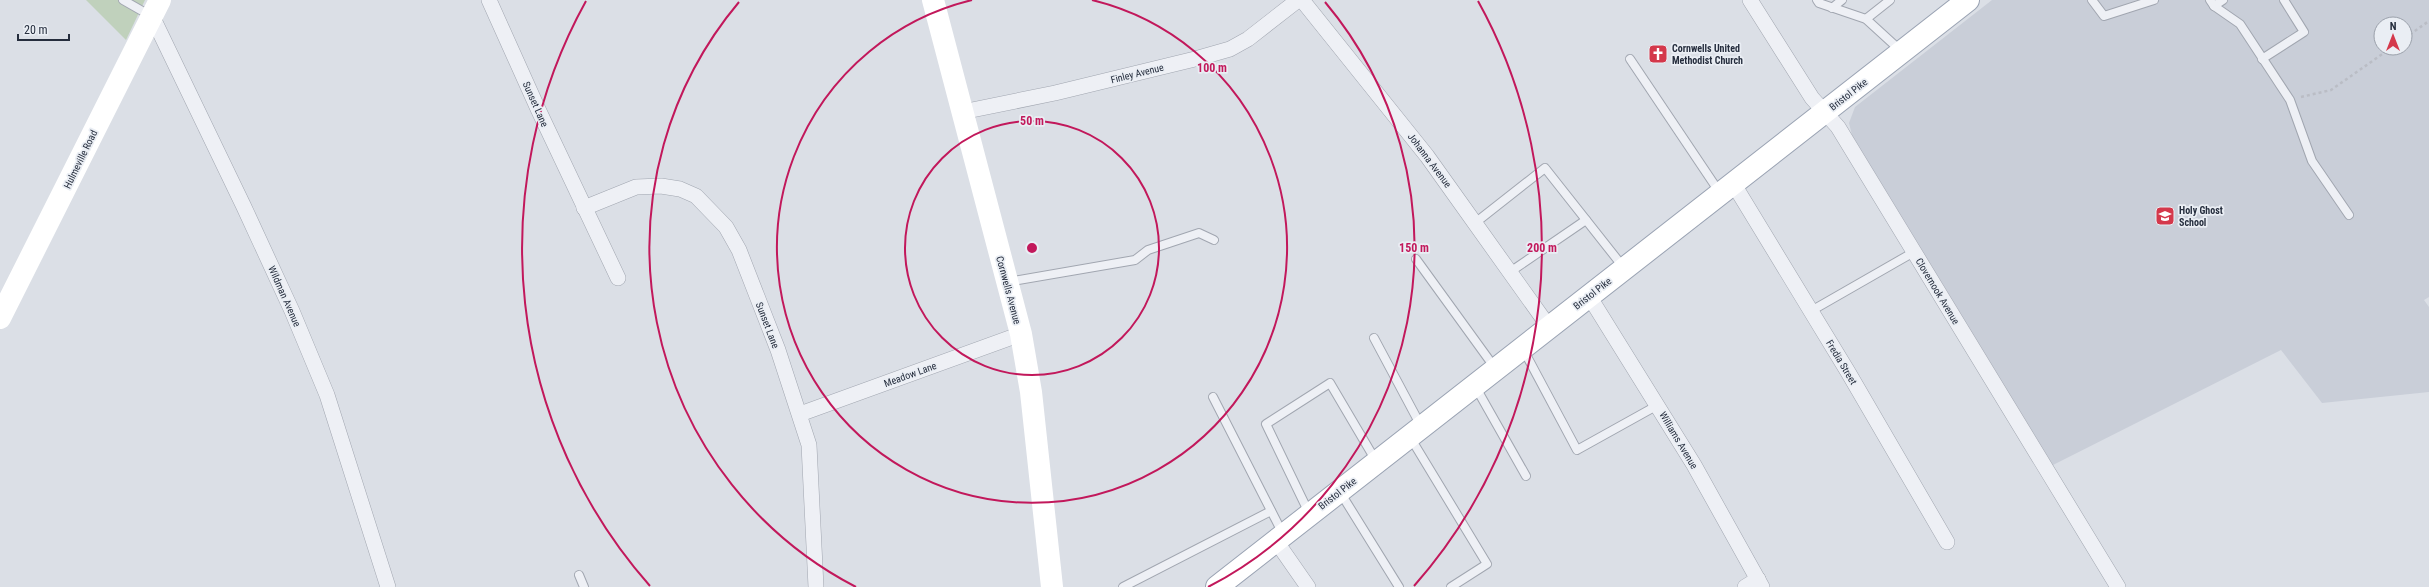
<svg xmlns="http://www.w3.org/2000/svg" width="2429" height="587" font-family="'Roboto Condensed',sans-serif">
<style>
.built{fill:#c9ced8;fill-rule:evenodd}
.green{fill:#c0d1bc}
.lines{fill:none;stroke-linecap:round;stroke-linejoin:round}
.lane-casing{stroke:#a1a6b0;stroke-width:10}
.street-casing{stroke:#a1a6b0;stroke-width:16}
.primary-casing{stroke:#9aa3b3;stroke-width:24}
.path{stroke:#babdc5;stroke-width:2.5;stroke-dasharray:3 3;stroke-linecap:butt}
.lane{stroke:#eef0f5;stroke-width:8}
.street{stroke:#eef0f5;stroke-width:15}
.secondary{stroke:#fff;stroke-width:22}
.primary{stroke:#fff;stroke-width:22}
.ring{fill:none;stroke:#c2185b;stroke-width:2}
.labels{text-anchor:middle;stroke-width:3.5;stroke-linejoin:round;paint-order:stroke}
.poi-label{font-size:10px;font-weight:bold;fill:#252d3d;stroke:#eaeef4;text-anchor:start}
.street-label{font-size:10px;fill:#252d3d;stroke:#eaeef4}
.centre{fill:#c2185b;stroke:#eaeef4;stroke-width:2}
.ring-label{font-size:12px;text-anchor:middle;font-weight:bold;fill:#c2185b;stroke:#eaeef4;stroke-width:3.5;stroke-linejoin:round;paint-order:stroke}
</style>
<rect width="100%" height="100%" fill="#dbdfe6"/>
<path class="built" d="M1992,0H2429V297L2424,300L2429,307V392L2322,403L2281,350L2053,465L1852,135L1849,123L1855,107ZM2381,24H2405V48H2381Z"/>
<path class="green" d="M86,0H145L126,40Z"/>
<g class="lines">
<g class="lane-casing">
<g id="lane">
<path d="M123,0L151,16"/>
<path d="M1817,0L1819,3L1866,19L1901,51"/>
<path d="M2092,0L2104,16L2154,0"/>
<path d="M2210,0L2214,6L2240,24L2290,100L2312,161L2349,215"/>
<path d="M2214,6L2223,0"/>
<path d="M1832,8L1842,0"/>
<path d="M1866,19L1890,0"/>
<path d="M1630,59L1720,193"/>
<path d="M2262,59L2304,32L2284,0"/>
<path d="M1475,223L1545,168L1624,268"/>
<path d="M1416,259L1495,368"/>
<path d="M1510,272L1586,220"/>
<path d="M1007,282L1135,260L1148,250L1199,233L1214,240"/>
<path d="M1811,311L1914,252"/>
<path d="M1374,338L1421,426"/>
<path d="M1523,349L1577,450L1658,405"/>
<path d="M1475,386L1526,476"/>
<path d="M1213,397L1283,534"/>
<path d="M1410,437L1487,564L1451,587"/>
<path d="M1340,492L1399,587"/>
<path d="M1309,513L1266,424L1330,383L1376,461"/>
<path d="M579,575L584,587"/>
<path d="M1123,587L1271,511"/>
</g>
</g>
<g class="street-casing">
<g id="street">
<path d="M489,0L538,109L618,278"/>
<path d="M1302,0L1427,156L1549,327"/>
<path d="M1750,0L1812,98L1838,127L2118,587"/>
<path d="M152,16L244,207L292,311L327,395L388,587"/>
<path d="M962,112L1055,93L1195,59L1230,49L1248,39L1298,0"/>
<path d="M1733,183L1848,372L1947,542"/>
<path d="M584,208L636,187L661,186L680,189L696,196L726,227L739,250L778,350L809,445L816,587"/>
<path d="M1589,296L1694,465L1762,587"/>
<path d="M800,414L1021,334"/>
<path d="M1276,541L1308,587"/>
<path d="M1745,587L1758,579"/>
</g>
</g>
<g class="primary-casing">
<path id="primary" d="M1217,587L1968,0"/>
</g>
<g class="path">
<path d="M2405,38L2429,21"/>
<path d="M2301,97L2331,90L2391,48"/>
</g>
<use href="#lane" class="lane"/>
<use href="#street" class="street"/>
<g class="secondary">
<path d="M933,0L1021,334L1031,392L1052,587"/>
<path d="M0,318L160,0"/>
</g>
<use href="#primary" class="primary"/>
</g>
<g class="ring">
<circle cx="1032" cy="248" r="127"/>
<path d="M1092 0A255 255 0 1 1 972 0"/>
<path d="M856 587A382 382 0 0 1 739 2M1325 2A382 382 0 0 1 1208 587"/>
<path d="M650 586A510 510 0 0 1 586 1M1478 1A510 510 0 0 1 1414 586"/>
</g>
<defs>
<g id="church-square" transform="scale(1)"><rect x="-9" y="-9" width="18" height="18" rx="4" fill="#d4384b" stroke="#eaeef4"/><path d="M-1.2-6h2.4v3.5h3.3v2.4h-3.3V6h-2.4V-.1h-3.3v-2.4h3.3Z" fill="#fff"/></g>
<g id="school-square" transform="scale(1)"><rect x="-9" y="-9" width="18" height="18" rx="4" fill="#d4384b" stroke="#eaeef4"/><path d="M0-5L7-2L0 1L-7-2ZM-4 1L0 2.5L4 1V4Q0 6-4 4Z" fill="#fff"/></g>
</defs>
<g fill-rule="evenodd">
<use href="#church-square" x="1658" y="54"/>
<use href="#school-square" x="2165" y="216"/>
</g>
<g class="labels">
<g class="poi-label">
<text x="1672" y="52">Cornwells United<tspan x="1672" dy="12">Methodist Church</tspan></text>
<text x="2179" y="214">Holy Ghost<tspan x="2179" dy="12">School</tspan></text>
</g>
<g class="street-label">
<text transform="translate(1137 73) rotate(-14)" y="4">Finley Avenue</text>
<text transform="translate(1848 94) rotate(-38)" y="4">Bristol Pike</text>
<text transform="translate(536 104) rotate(66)" y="4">Sunset Lane</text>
<text transform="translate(80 159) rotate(-64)" y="4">Hulmeville Road</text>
<text transform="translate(1430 160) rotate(53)" y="4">Johanna Avenue</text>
<text transform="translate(1009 290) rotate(75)" y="4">Cornwells Avenue</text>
<text transform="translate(1938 291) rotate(59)" y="4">Clovernook Avenue</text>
<text transform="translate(1592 293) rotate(-38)" y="4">Bristol Pike</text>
<text transform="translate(285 296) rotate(66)" y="4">Wildman Avenue</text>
<text transform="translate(768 325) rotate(69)" y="4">Sunset Lane</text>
<text transform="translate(1842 362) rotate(59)" y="4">Fredia Street</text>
<text transform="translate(910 374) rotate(-20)" y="4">Meadow Lane</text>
<text transform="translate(1679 440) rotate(59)" y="4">Williams Avenue</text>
<text transform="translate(1337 493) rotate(-38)" y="4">Bristol Pike</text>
</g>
</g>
<circle cx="1032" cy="248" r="6" class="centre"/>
<g class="ring-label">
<text x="1212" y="72">100 m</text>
<text x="1032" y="125">50 m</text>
<text x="1414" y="252">150 m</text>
<text x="1542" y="252">200 m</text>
</g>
<g transform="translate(2393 36)"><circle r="19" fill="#eaeef4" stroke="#9ba1ab"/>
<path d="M0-3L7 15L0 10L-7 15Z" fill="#d4384b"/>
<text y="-6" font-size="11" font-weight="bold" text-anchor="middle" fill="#252d3d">N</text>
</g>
<path d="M18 34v6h51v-6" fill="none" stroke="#252d3d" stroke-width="2"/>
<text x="24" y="34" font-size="12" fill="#252d3d" stroke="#eaeef4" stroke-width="3" paint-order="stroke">20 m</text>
</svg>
